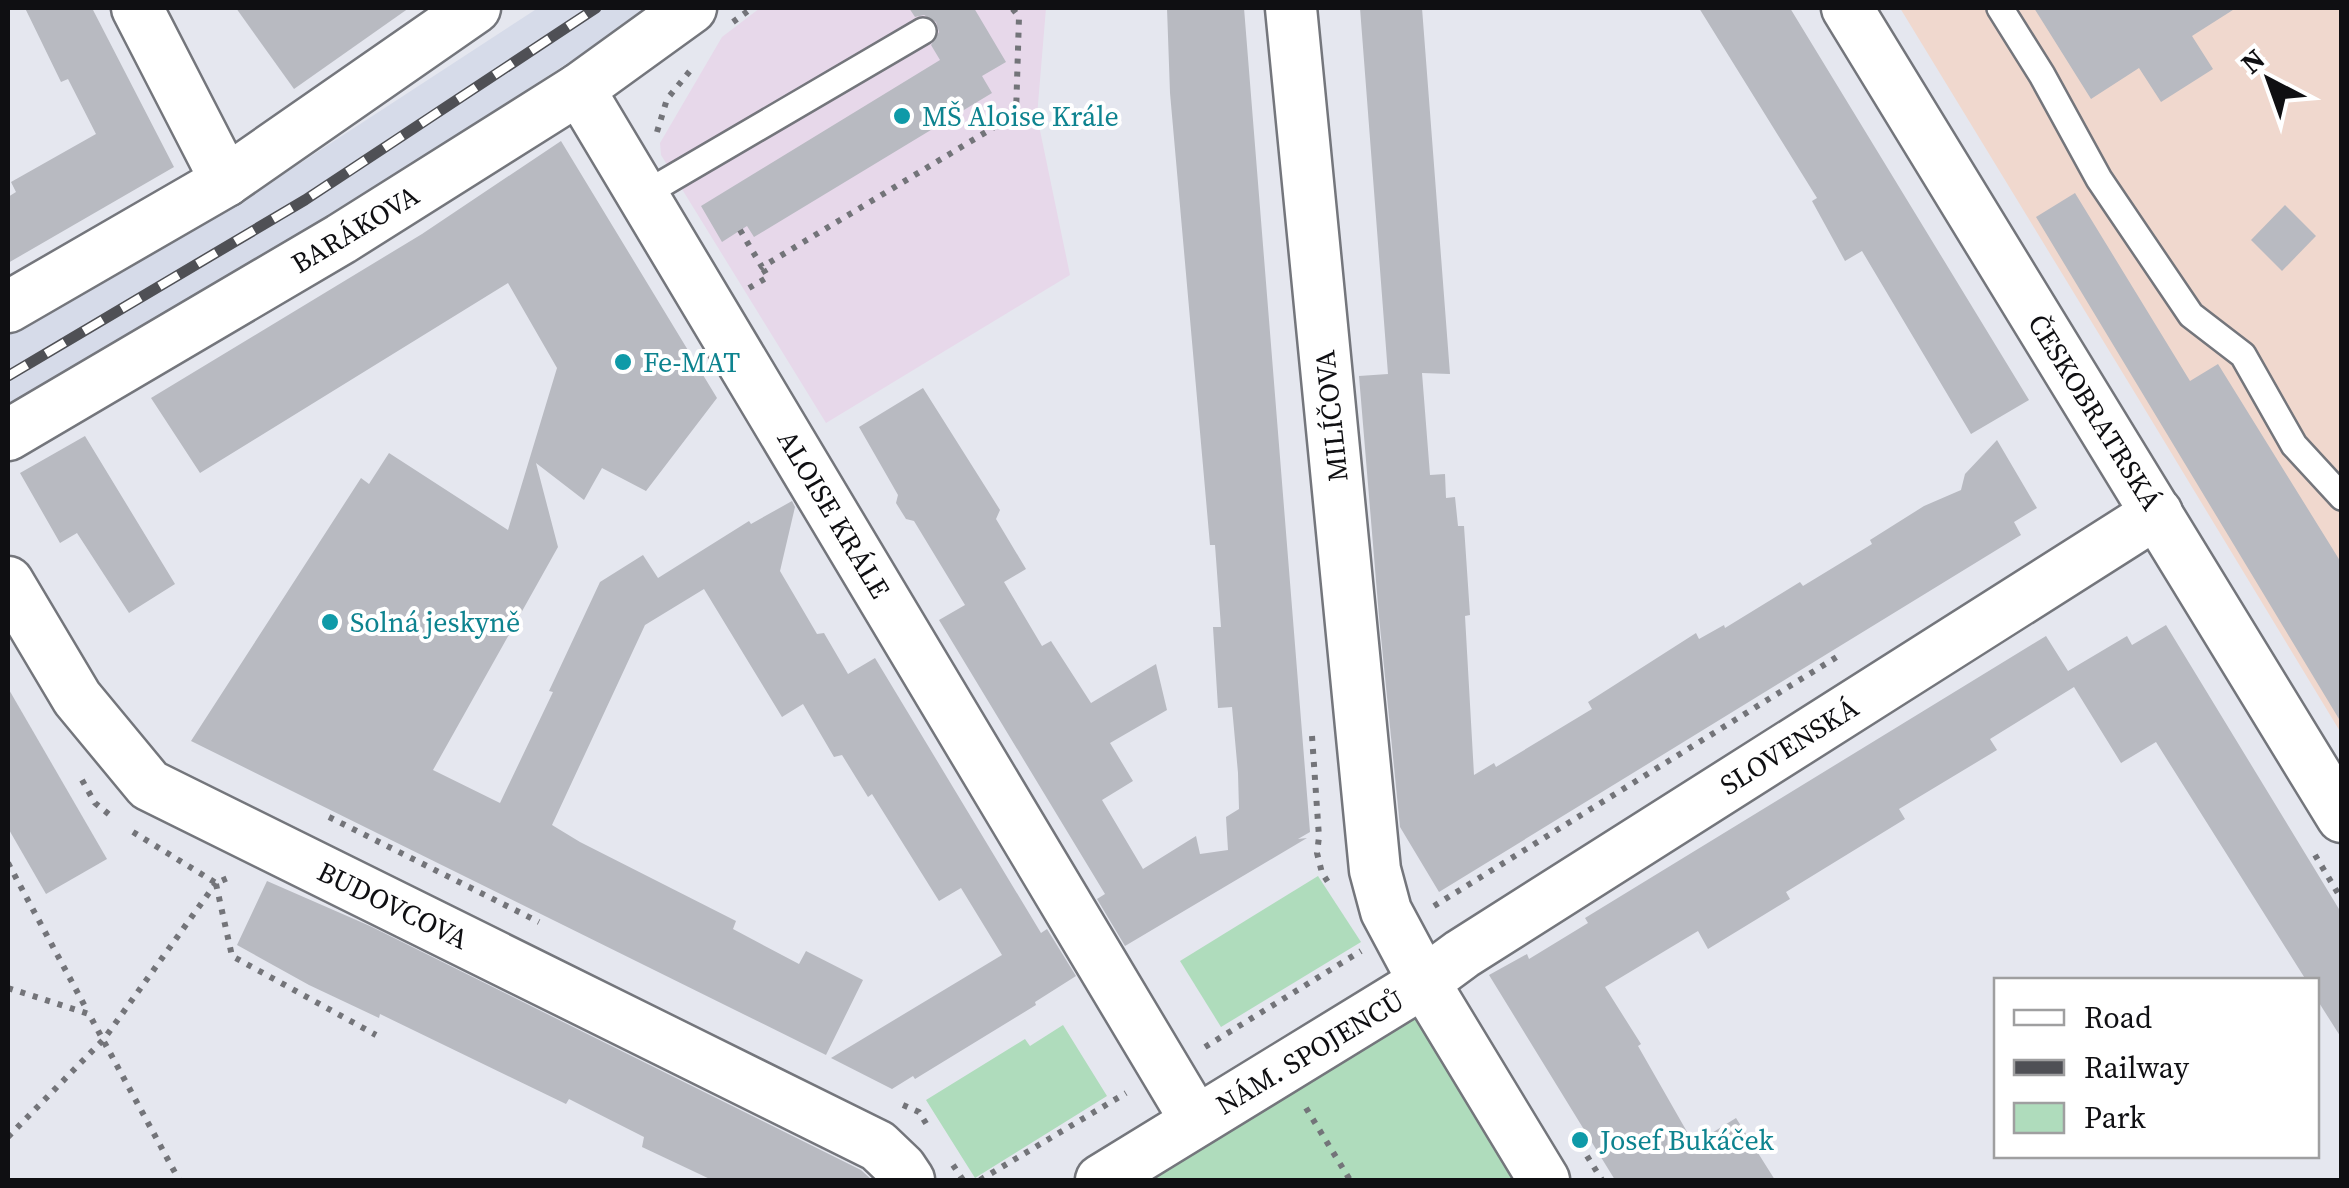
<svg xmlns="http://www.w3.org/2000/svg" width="2349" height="1188" font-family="'Source Serif 4',serif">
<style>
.built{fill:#d6dbe9}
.industrial{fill:#f0d8ce}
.education{fill:#e7d8ea}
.green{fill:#afdcbc}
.building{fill:#b8bac1}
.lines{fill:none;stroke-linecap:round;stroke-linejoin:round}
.service-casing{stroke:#74767c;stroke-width:30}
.minor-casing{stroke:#74767c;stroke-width:55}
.path{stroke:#737479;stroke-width:6;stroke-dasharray:5 8;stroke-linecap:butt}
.service{stroke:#fff;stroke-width:25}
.minor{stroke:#fff;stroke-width:50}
.rail-casing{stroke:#4f5055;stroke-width:11}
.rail{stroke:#fff;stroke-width:8;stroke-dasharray:22;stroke-linecap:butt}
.culture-dot{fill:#0f9aa8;stroke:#fff;stroke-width:4}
.labels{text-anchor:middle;stroke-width:8;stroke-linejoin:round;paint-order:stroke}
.culture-label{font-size:28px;fill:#0d838f;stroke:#fff;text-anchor:start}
.street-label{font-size:28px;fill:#0f0f12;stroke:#fff}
</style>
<rect width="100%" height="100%" fill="#e5e7ef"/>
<path class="built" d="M538,8H646L574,59L314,227L8,407V335L282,175Z"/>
<path class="industrial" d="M1900,8H2341V733L2138,398Z"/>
<path class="education" d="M760,8H1046L1037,116L1070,275L826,423L661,155L660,143L722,37Z"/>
<g class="green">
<path d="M1318,876L1361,942L1221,1027L1180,961Z"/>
<path d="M1417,997L1527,1180H1112Z"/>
<path d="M1063,1025L1107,1096L975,1178L926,1100L1025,1039L1030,1046Z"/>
</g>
<g class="building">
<path d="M25,8H92L174,167L8,263V197L16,192L11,182L96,134L68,79L61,82Z"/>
<path d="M236,8H409L294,89Z"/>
<path d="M909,8H974L1006,62L982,76L992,93L754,237L747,226L722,242L701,206L940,60L931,45L939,32L936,22L924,15L915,17Z"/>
<path d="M1167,8H1244L1310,832L1298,839L1307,838L1125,946L1097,899L1105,894L939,620L965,605L914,521L906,519L896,503L898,495L859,427L923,388L1000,510L996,519L1026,569L1004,582L1042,646L1051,641L1091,703L1156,664L1167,710L1110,743L1133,781L1102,800L1143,869L1196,836L1200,854L1228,850L1226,817L1239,809L1238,773L1232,707L1218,708L1213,627H1221L1215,545H1210L1170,93Z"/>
<path d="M1360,8H1422L1450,374L1422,373L1430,475L1445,474L1446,498L1455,497L1458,526H1464L1470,615L1465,616L1474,775L1494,763L1496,767L1592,709L1588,702L1696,633L1699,639L1724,625L1725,628L1800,582L1803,586L1872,544L1870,540L1924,506L1961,490L1965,474L1997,440L2037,508L2014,522L2021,535L1439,892L1400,827L1379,617L1359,376L1388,374Z"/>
<path d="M1699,8H1790L2029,400L1971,434L1862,251L1845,261L1812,201L1817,198Z"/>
<path d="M2034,8H2236L2192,36L2213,69L2161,102L2139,68L2091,99Z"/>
<path d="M561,141L717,398L646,491L602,468L584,500L536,463L558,547L433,770L500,803L553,692L549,691L600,582L643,555L658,578L749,521L751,524L792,501L795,507L780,571L817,634L824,633L848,674L875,658L1041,933L1047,929L1076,976L1035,1002L1036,1005L915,1079L913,1076L892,1089L831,1058L1002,955L961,888L939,901L872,794L868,797L842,755L834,757L803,704L782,717L704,589L645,625L552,825L580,842L736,921L733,929L799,964L806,951L863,980L826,1055L191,741L361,478L369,484L389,453L508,530L557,368L508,283L200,473L151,398L422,234Z"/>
<path d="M2075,193L2190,381L2218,364L2342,564V724L2036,217Z"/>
<path d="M2285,205L2316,236L2282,271L2251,240Z"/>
<path d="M85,436L175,584L129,613L77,533L60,543L20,473Z"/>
<path d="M2166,625L2342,914V1039L2316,998V980H2306L2156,742L2121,763L2074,687L1990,739L1997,750L1899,809L1905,819L1786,892L1790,899L1708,949L1698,931L1605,987L1641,1044L1638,1046L1694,1144L1736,1118L1775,1180H1615L1489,975L1527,954L1529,959L1588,923L1585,918L2046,636L2068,671L2127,636L2132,645Z"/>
<path d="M8,688L107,859L46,894L8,828Z"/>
<path d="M267,881L370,926L861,1170L872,1180H712L642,1147L644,1137L569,1099L566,1104L380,1014L379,1018L309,985L237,945Z"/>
</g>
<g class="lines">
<g class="service-casing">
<g id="service">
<path d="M2000,8L2042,75L2099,179L2191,315L2243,355L2294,445L2342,497"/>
<path d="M643,195L923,31"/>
</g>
</g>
<g class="minor-casing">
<g id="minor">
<path d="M137,8L226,181"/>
<path d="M1291,8L1375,870L1386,911L1424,982L1544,1180"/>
<path d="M1847,8L2342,817"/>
<path d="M579,89L1196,1121"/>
<path d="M8,307L226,181L475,8"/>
<path d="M8,435L341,239L579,89L691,8"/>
<path d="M8,582L77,698L149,785L878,1146L901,1168L909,1180"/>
<path d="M1101,1180L1424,982L1462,954L2157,513"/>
</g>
</g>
<g class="path">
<path d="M733,22L752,8"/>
<path d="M657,132L667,99L694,66"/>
<path d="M740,230L762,267L1016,114L1019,17L1012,8"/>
<path d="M749,288L768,277L762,267"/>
<path d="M1312,736L1319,837L1317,853L1322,873L1330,885"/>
<path d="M82,780L95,803L111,816"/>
<path d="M329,817L539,922"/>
<path d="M133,832L216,883L230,877"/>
<path d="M2315,855L2342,900"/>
<path d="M8,863L88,1012"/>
<path d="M216,884L232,956L376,1035"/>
<path d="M1434,906L1840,655"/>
<path d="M8,988L89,1014L179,1180"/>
<path d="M1205,1047L1361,951"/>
<path d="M903,1105L919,1112L927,1125"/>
<path d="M1306,1108L1350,1180"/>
<path d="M8,1137L104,1039L216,883"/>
<path d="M1587,1156L1602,1180"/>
<path d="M953,1165L963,1180"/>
<path d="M980,1180L1126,1093"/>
</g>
<use href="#service" class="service"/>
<use href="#minor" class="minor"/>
<g class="rail-casing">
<path id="rail" d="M8,376L305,200L596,8"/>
</g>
<use href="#rail" class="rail"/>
</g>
<g class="culture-dot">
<circle cx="902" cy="116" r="10"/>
<circle cx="623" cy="362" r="10"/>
<circle cx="330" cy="622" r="10"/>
<circle cx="1580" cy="1140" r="10"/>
</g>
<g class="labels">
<g class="culture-label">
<text x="922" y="126">MŠ Aloise Krále</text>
<text x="643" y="372">Fe-MAT</text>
<text x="350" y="632">Solná jeskyně</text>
<text x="1600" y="1150">Josef Bukáček</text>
</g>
<g class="street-label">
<text transform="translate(355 229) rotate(-31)" y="10">BARÁKOVA</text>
<text transform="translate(2095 412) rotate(58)" y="10">ČESKOBRATRSKÁ</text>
<text transform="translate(1331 416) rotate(-96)" y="10">MILÍČOVA</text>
<text transform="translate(834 514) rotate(59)" y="10">ALOISE KRÁLE</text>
<text transform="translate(1789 746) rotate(-32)" y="10">SLOVENSKÁ</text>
<text transform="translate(393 905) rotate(26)" y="10">BUDOVCOVA</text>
<text transform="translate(1310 1052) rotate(-31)" y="10">NÁM. SPOJENCŮ</text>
</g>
</g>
<rect width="2349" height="1188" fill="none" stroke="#0f0f12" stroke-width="20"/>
<rect x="1994" y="978" width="325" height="180" fill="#ffffff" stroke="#9f9fa0" stroke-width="2.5"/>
<rect x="2014" y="1010" width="50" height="15" fill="#ffffff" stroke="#9f9fa0" stroke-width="2.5"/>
<text x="2084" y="1028" font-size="30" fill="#0f0f12">Road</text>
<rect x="2014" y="1060" width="50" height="15" fill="#4f5055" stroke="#9f9fa0" stroke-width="2.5"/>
<text x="2084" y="1078" font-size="30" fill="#0f0f12">Railway</text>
<rect x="2014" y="1103" width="50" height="30" fill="#afdcbc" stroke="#9f9fa0" stroke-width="2.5"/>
<text x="2084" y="1128" font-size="30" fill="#0f0f12">Park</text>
<g transform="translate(2269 80) rotate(319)" stroke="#ffffff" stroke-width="8" paint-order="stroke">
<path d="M0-8L18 38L0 25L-18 38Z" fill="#0f0f12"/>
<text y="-15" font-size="28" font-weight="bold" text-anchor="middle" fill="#0f0f12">N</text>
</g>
</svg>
